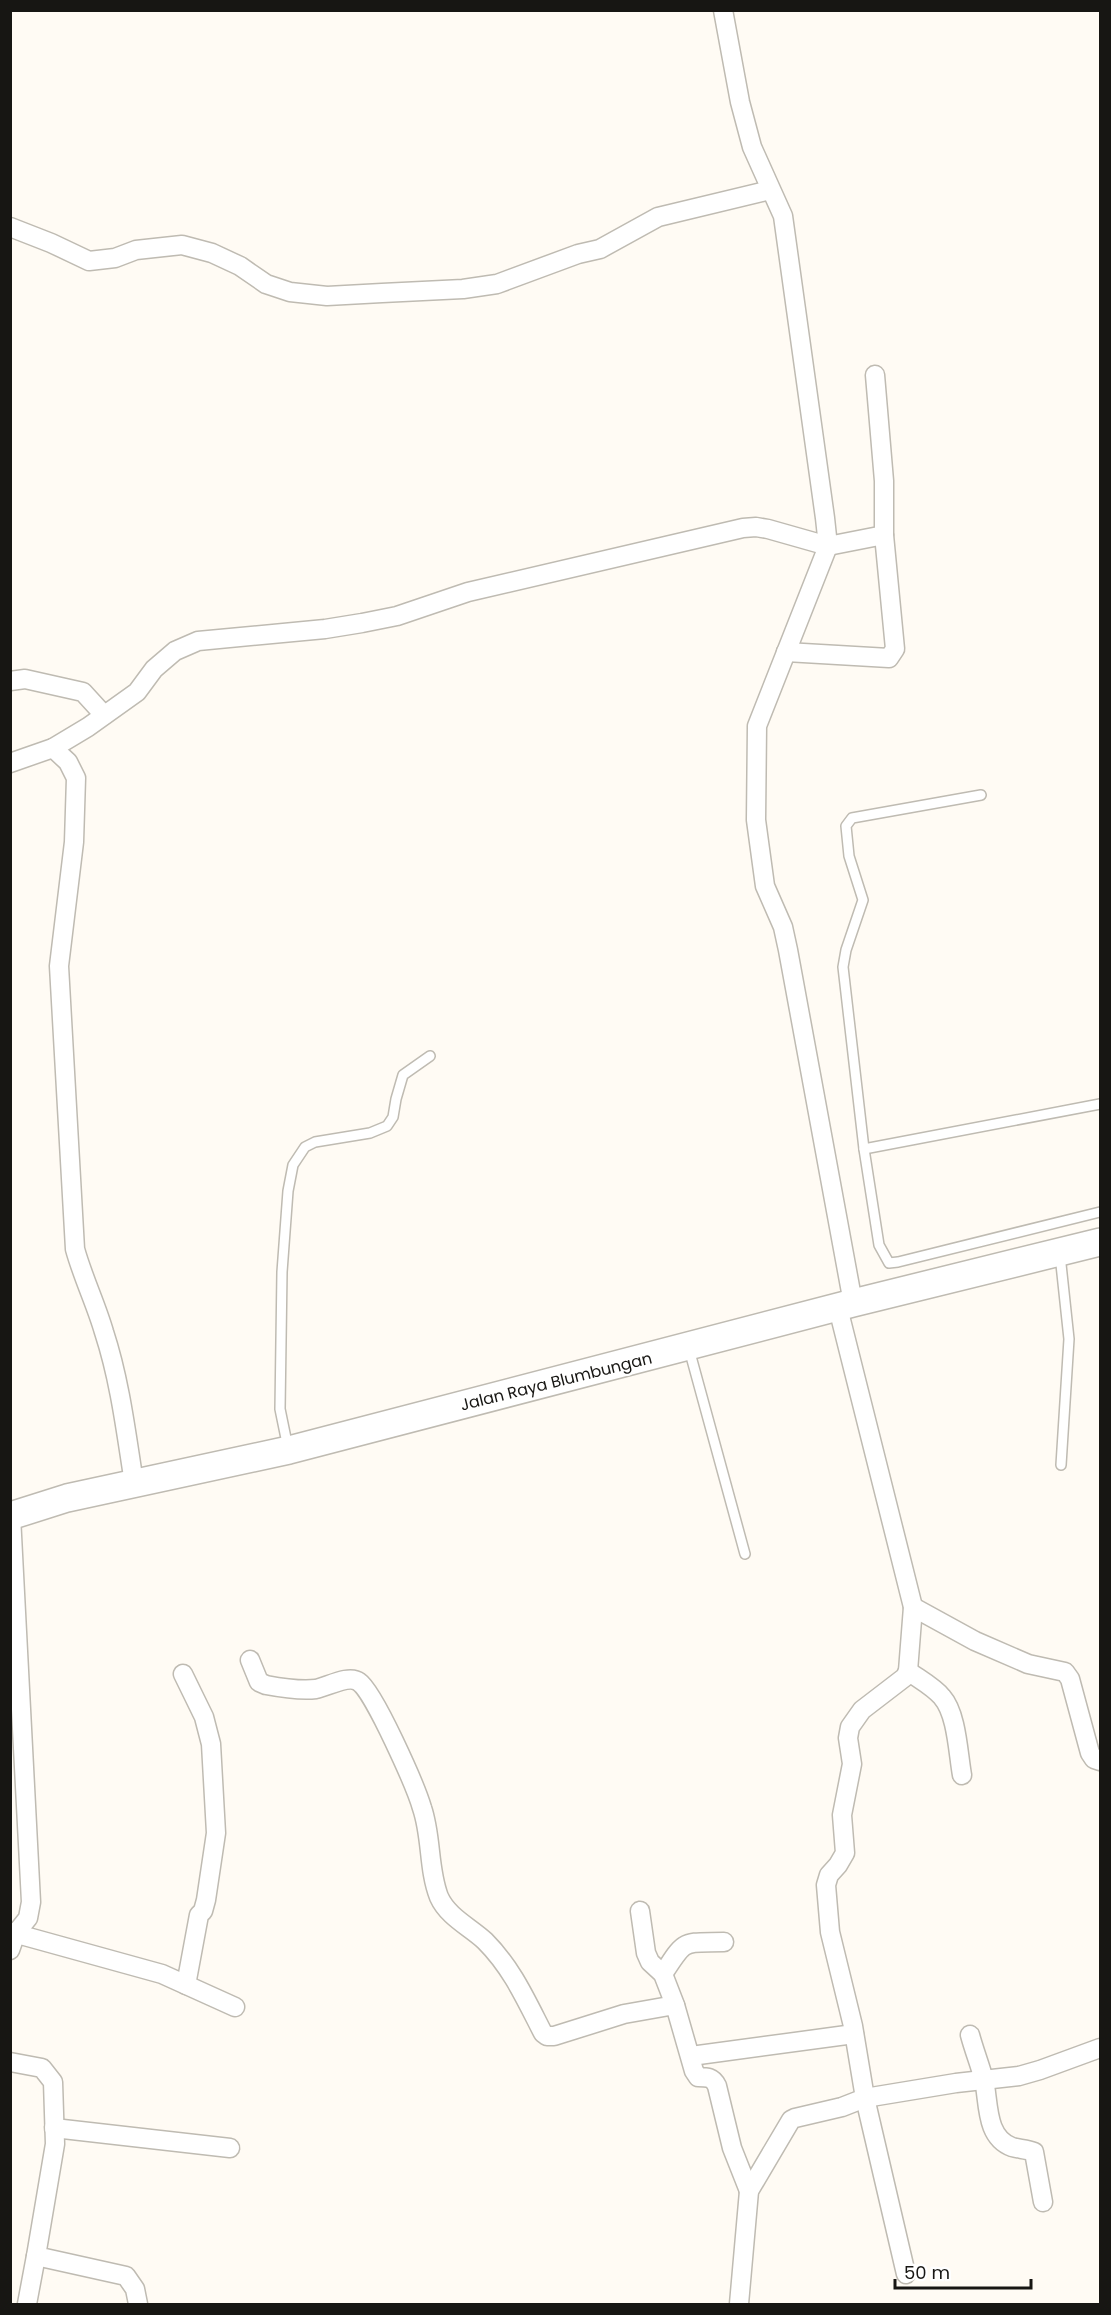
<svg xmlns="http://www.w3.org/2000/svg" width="1111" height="2315" font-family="Poppins,sans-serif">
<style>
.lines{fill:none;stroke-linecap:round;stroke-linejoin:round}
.lane-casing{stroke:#bfbbb2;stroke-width:12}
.street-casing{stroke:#bfbbb2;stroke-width:21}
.primary-casing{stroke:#bfbbb2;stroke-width:30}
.lane{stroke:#fff;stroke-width:9}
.street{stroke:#fff;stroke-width:18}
.primary{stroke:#fff;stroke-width:27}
.labels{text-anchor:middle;stroke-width:4.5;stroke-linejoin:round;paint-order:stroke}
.street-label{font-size:16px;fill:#171613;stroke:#fff}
</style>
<rect width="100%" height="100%" fill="#fffbf4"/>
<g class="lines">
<g class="lane-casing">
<g id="lane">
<path d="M981,795L852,818L846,826L849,856L863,900L846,950L843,967L864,1149L879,1245L889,1263L898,1262L1100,1212"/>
<path d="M864,1149L1100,1104"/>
<path d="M1060,1255L1069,1339L1061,1465"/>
<path d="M689,1349L745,1554"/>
<path d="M288,1448L280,1409L282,1272L288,1191L293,1165L305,1147L315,1142L370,1133L387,1126L393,1117L396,1099L403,1075L430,1056"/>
</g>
</g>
<g class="street-casing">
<g id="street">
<path d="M723,10L740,102L752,147L783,216L825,518L828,546L757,726L756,820L765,886L783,927L788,950L853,1303"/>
<path d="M10,227L51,243L89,261L115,258L136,250L182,245L212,253L240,266L266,284L290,292L327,296L382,293L463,289L497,284L578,254L600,249L658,217L770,190"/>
<path d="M786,652L889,658L895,649L884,535"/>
<path d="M10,681L25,679L83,692L104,715"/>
<path d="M53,748L68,762L76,778L74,842L59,966L75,1249C83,1278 96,1304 104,1332C120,1381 126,1432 134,1483"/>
<path d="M10,763L53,748L88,727L137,692L154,669L175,651L198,641L325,629L362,623L397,616L468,592L743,528L756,527L768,529L828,546L884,535V481L875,375"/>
<path d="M913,1607L975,1641L1028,1664L1065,1672L1070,1679L1090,1753L1094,1759L1100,1761"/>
<path d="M250,1660L259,1682L266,1685C282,1688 300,1691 316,1689C327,1687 349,1674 359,1682C374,1692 416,1787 422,1808C432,1837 428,1869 439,1897C448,1917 470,1927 485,1941C512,1968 526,2000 543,2033L547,2036H554L624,2014L675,2005"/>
<path d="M908,1671C919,1679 934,1687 942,1697C957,1714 958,1753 962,1775"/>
<path d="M183,1674L204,1717L211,1744L216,1833L206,1900L203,1911L199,1915L186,1985"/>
<path d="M640,1911L646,1953L650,1962L663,1974L675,2005L694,2071L698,2077C707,2077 713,2077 717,2086L732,2148L749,2191"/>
<path d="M10,1932L162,1974L235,2007"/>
<path d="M10,1950L16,1933L28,1918L31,1902L11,1516"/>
<path d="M663,1974C686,1938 682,1943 724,1942"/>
<path d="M970,2035C974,2050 980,2065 984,2080C989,2102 985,2137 1012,2147C1019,2149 1027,2149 1034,2152L1043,2202"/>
<path d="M691,2056L854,2034"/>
<path d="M10,2062L42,2068L53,2082L55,2144L36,2256L126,2276L135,2289L138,2304"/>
<path d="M54,2128L230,2148"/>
<path d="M906,2274L865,2098L956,2083L1019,2076L1040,2070L1100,2048"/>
<path d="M27,2304L36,2256"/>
<path d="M739,2304L749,2191L791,2120L795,2118L842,2107L865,2098L853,2026L830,1932L826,1885L829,1875L838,1865L845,1853L842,1815L852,1764L848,1738L850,1727L862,1710L905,1677L908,1671L913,1607L838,1308"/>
</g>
</g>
<g class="primary-casing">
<path id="primary" d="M10,1516L67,1498L289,1450L853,1303L1100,1242"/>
</g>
<use href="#lane" class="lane"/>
<use href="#street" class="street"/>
<use href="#primary" class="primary"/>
</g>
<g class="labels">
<g class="street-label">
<text transform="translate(556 1381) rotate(-14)" y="6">Jalan Raya Blumbungan</text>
</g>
</g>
<rect width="1111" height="2315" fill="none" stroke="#171613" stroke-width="24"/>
<path d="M895 2279v9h136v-9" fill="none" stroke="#171613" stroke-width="3"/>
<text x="904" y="2279" font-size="18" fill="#171613" stroke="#ffffff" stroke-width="4.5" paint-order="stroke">50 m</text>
</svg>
